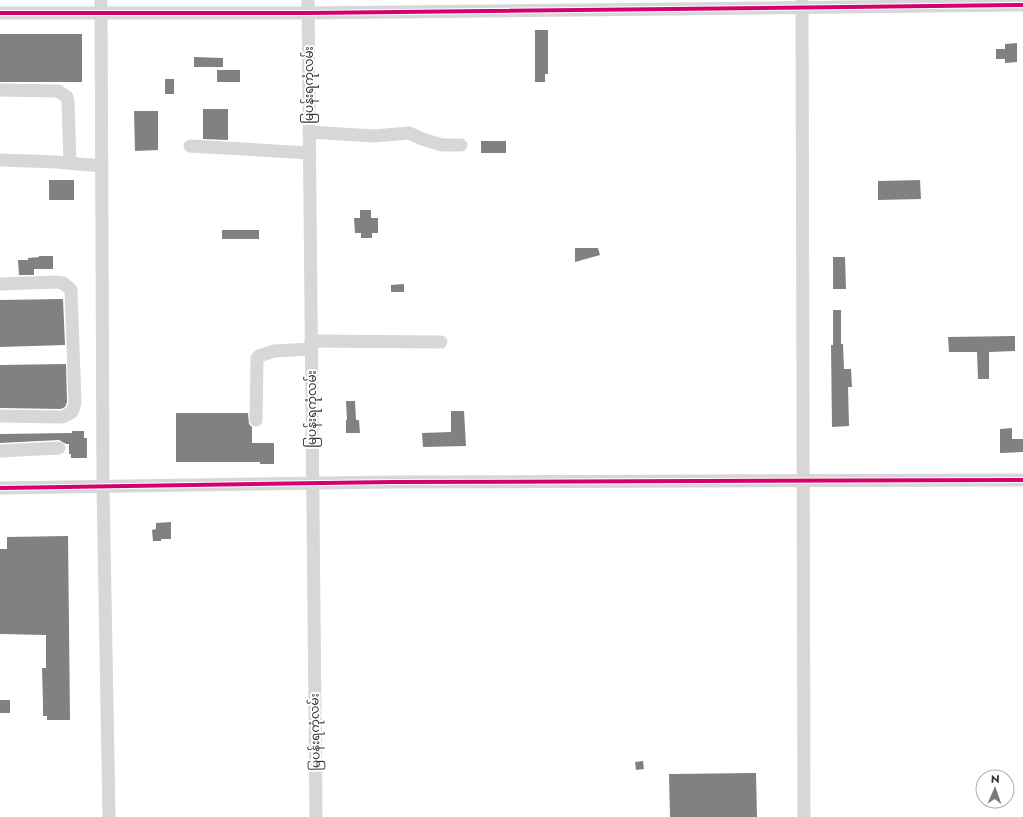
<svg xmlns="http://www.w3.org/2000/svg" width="1023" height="817" font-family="Jost,'Noto Sans Myanmar',sans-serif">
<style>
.building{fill:#818181}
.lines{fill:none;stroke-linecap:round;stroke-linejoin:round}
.minor{stroke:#d7d7d7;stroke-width:13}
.cycleway-casing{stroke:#fff;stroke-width:6}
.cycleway{stroke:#d6006c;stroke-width:4}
.labels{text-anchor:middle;stroke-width:4;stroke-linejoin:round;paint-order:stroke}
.street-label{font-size:12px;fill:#333;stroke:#fff}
</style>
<rect width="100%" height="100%" fill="#fff"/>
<g class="building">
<path d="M535,30H548V74H545V82H535Z"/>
<rect x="0" y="34" width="82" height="48"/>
<path d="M1017,43V62L1005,63V59H996V49H1005V44Z"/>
<path d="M194,57L223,58V67H194Z"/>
<rect x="217" y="70" width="23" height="12"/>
<rect x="165" y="79" width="9" height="15"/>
<path d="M203,109H228V140L203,139Z"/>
<path d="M134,111H158V150L135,151Z"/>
<rect x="481" y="141" width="25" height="12"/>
<rect x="49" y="180" width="25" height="20"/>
<path d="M920,180L921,199L878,200V181Z"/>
<path d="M360,210H371V218H378V233H372V238H361V233H355L354,218H360Z"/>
<rect x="222" y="230" width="37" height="9"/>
<path d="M575,248H598L600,255L575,262Z"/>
<path d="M39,256H53V269H34V275H19L18,260H28V258L39,257Z"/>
<path d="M833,257H845L846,289H833Z"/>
<path d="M404,284V292H391V285Z"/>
<path d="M63,299L65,345L0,347V300Z"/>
<path d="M833,310H841V344H843L844,369H851L852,387H848L849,426L832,427L831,345H833Z"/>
<path d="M1015,336V351L989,352V379H978L977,352H949L948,337Z"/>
<path d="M66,364L67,402L65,407L61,409L0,408V365Z"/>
<path d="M346,401H355L356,420H359L360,433H346V420H347Z"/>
<path d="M451,411H464L466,446L423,447L422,433L451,432Z"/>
<path d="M176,413H248L249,424L252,427V443H274V464H260V462H176Z"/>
<path d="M1012,428V439H1023V452L1000,453V429Z"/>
<path d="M72,431H84V438H87V458H71V454H69V444H66L59,440L0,443V434L72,433Z"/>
<path d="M171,522V539H161V541H153L152,530L156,529V523Z"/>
<path d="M68,536L70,720H47V716H43V704L42,668H46V635L0,634V549H7V537Z"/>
<rect x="0" y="700" width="10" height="13"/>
<path d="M643,761L644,769L636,770L635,762Z"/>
<path d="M756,773L757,817H670L669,774Z"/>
</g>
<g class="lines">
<g class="minor">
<path d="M101,0L103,486L109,817"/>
<path d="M308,0L316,817"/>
<path d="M802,0L804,817"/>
<path d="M0,13H308L1023,5"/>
<path d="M0,90L58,91L67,97L68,102L70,163"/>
<path d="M309,132L374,136L409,133L422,139L442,145H461"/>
<path d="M190,146L310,153"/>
<path d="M0,160L56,162L102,166"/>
<path d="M0,284L57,282L63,283L71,290L75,403L72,412L63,417L0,416"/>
<path d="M311,341L441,342"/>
<path d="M256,420L257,358L259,356L274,351L311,349"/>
<path d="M0,451L59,448"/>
<path d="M0,488L393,482L1023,480"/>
</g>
<g class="cycleway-casing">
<g id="cycleway">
<path d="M0,13H308L1023,5"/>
<path d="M0,488L393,482L1023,480"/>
</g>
</g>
<use href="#cycleway" class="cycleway"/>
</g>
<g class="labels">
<g class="street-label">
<text transform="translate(309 85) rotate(-90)" y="4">မြပန်းရကုံလမ်း</text>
<text transform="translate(312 409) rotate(-90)" y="4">မြပန်းရကုံလမ်း</text>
<text transform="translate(315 732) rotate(-91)" y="4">မြပန်းရကုံလမ်း</text>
</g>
</g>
<g transform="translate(995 789) rotate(2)"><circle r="19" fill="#ffffff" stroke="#adadad"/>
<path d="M0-3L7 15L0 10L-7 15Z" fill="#7a7a7a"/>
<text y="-6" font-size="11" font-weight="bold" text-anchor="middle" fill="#333333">N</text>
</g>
</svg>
